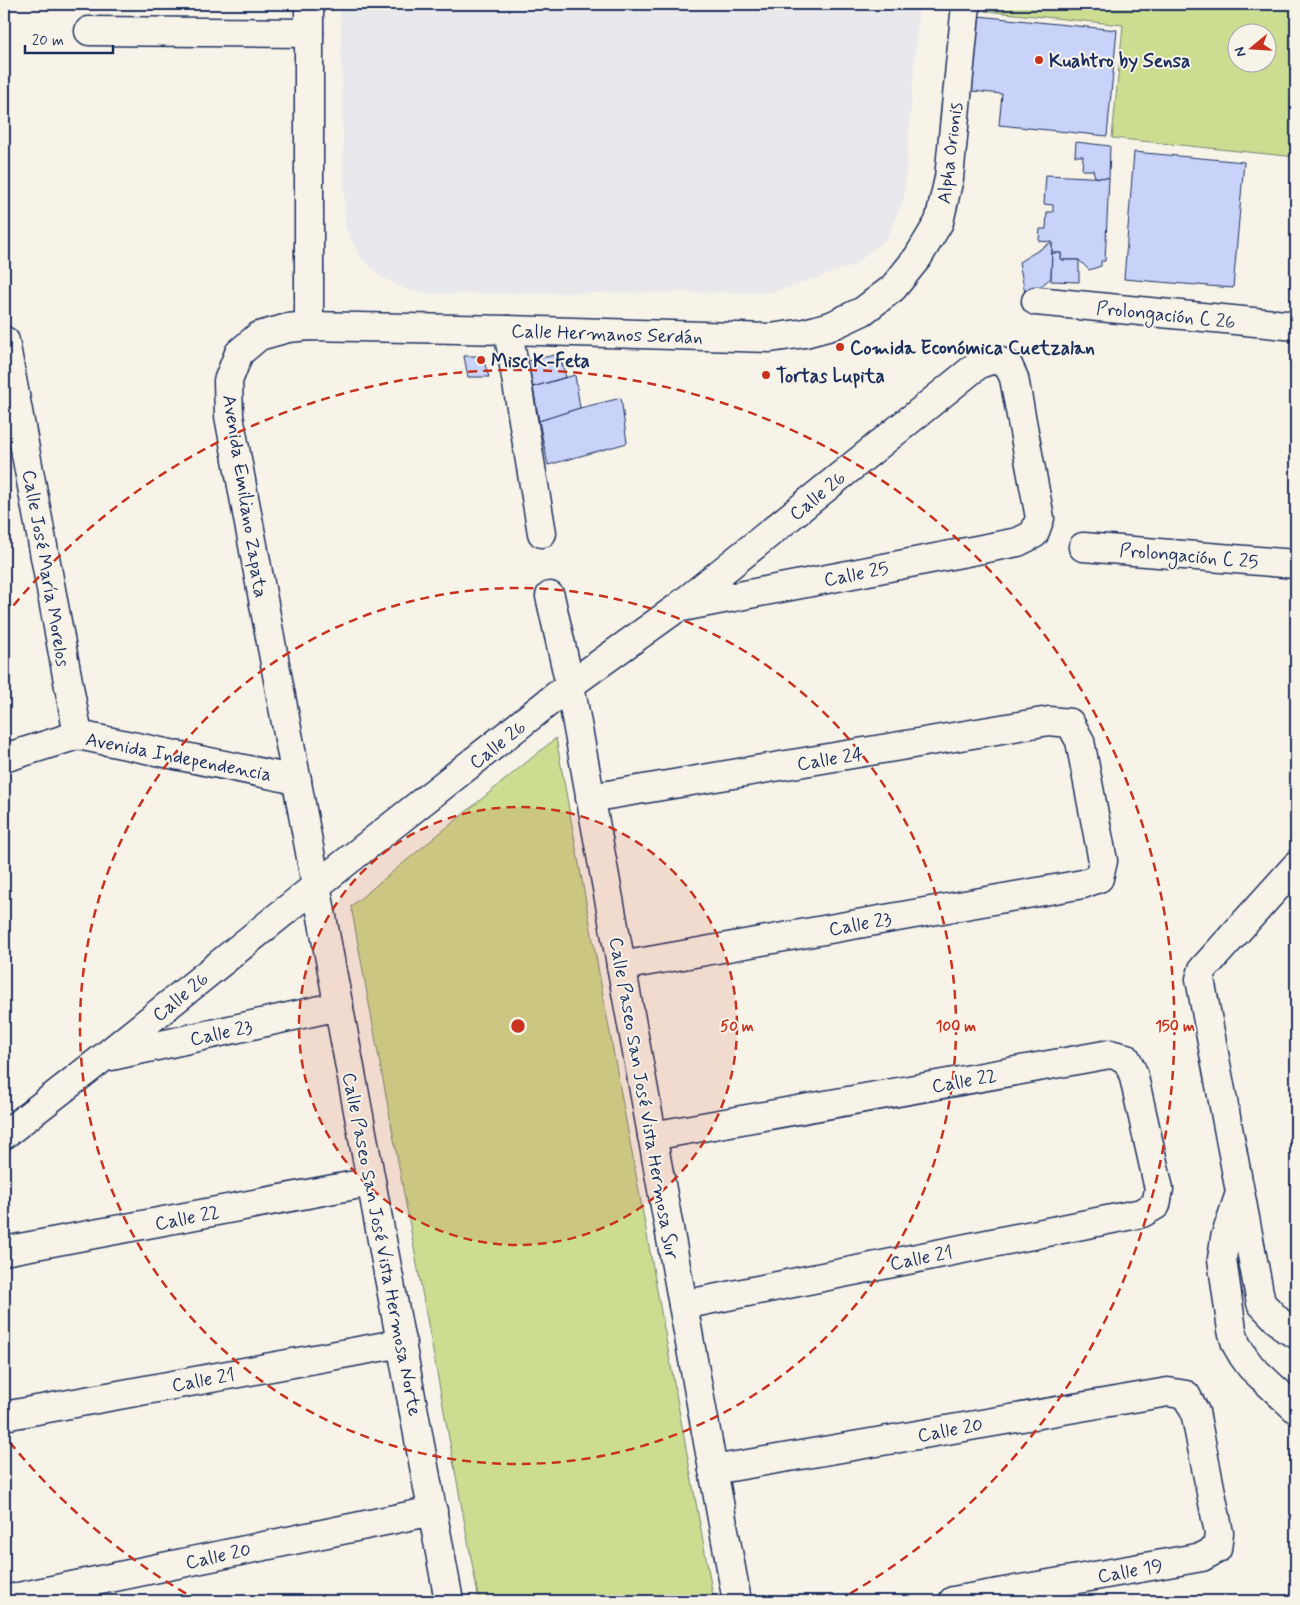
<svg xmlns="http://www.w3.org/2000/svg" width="1300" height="1605" font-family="Mynerve,sans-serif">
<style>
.built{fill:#e9e9ed}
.green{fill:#ccdc90;stroke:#748677;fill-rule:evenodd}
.building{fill:#c9d3fa;stroke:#1b2f5e}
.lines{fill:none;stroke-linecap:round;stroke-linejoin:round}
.minor-casing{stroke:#1b2f5e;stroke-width:31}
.minor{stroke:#f7f3e8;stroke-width:28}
.ring{fill:none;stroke:#c8321e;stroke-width:2.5;stroke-dasharray:9 6}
.poi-dot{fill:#c8321e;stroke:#f7f3e8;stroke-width:2}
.labels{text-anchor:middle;stroke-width:4;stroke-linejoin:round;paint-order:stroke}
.poi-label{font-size:19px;font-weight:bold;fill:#1b2f5e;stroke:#f7f3e8;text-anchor:start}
.street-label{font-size:19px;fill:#1b2f5e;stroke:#f7f3e8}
.centre{fill:#c8321e;stroke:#f7f3e8;stroke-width:2.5}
.ring-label{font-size:15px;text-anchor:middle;font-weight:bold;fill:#c8321e;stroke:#f7f3e8;stroke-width:4;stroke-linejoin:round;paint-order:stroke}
</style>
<rect width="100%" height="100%" fill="#f7f3e8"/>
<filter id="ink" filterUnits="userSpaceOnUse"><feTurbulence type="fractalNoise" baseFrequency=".02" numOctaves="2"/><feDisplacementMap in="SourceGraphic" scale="10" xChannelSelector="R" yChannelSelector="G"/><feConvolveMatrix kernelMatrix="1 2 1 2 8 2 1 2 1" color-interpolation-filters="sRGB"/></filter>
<g filter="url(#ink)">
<path class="built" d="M340,4H919L904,198L888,237L853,266L774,292L435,294L407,290L381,277L359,256L345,226Z"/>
<g class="green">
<path d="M986,4H1296V157L1112,138L1123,25L985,11ZM1238,32H1268V62H1238Z"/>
<path d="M556,738L714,1601H479L351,906Z"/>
</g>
<g class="building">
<path d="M978,16L1117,30L1107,136L999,125L1002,94L962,90Z"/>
<path d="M1076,142L1110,146L1109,178L1095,177L1093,170H1082L1083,156H1075Z"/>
<path d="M1134,152L1244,162L1233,288L1124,279Z"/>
<path d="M1046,175L1109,178L1105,261H1101V266L1089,270L1079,260H1061V253H1052V242L1039,241L1040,229H1046L1047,212H1053V205L1044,204Z"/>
<path d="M1052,242L1051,278L1026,298L1019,262Z"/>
<path d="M1052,253H1061V260H1079V282L1051,281Z"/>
<path d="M559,354L566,377L533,387L528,361Z"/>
<path d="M464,356H482L489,377H468Z"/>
<path d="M575,375L580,408L539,421L533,387Z"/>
<path d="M621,398L627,443L548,465L539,421L580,408Z"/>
</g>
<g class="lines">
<g class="minor-casing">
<g id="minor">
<path d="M309,4V326"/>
<path d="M89,31L309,33"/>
<path d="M1036,301L1296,326"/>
<path d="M508,330L542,533"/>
<path d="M5,341L78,735"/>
<path d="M1083,547L1296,564"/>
<path d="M550,596L570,685L737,1601"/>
<path d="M4,758L78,735L297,780"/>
<path d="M590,798L1049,721L1070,723L1080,741L1103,861L1099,878L1083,884L621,966"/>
<path d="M1296,866L1203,969L1200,979L1261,1303L1286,1329L1296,1334"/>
<path d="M111,1056L339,1006"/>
<path d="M4,1135L104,1057L316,886L570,685L677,608L979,364L994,359L1008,365L1014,378L1040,518L1034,534L1018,542L677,608"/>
<path d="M652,1136L1110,1054L1126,1058L1133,1073L1159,1189L1156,1205L1142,1213L683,1305"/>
<path d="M1239,1196L1225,1238L1222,1259L1232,1330L1236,1344L1243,1356L1251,1367L1296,1409"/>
<path d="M4,1251L371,1182"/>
<path d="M4,1416L402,1343"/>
<path d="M713,1470L1168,1392L1186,1395L1195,1412L1219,1533L1217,1549L1202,1557L953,1601"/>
<path d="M4,1600L433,1511"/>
<path d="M449,1601L229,416L228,381L239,353L259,336L288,328L309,326L508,330L770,338L805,333L831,326L863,311L893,288L918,257L939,222L949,178L966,4"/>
</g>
</g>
<use href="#minor" class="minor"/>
</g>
</g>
<circle cx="518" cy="1026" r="219" fill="#c8321e" fill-opacity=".12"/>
<g class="ring">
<circle cx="518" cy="1026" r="219"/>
<circle cx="518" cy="1026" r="438"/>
<path d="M199 1601A657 657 0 0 1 4 1435M4 617A657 657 0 1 1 837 1601"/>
</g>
<g class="poi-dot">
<circle cx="1039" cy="60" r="5"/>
<circle cx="840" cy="347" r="5"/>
<circle cx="481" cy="360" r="5"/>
<circle cx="766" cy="375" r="5"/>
</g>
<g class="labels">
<g class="poi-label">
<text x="1049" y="67">Kuahtro by Sensa</text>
<text x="850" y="354">Comida Económica Cuetzalan</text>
<text x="491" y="367">Misc K-Feta</text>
<text x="776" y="382">Tortas Lupita</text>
</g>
<g class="street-label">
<text transform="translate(949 153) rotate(-83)" y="7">Alpha Orionis</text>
<text transform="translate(1166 314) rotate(6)" y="7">Prolongación C 26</text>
<text transform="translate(607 333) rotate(2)" y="7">Calle Hermanos Serdán</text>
<text transform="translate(817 495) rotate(-39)" y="7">Calle 26</text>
<text transform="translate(246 496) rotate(81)" y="7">Avenida Emiliano Zapata</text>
<text transform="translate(1189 555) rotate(5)" y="7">Prolongación C 25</text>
<text transform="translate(47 568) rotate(80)" y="7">Calle José María Morelos</text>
<text transform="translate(856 573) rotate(-11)" y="7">Calle 25</text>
<text transform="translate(497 744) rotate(-38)" y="7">Calle 26</text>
<text transform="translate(179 756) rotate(11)" y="7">Avenida Independencia</text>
<text transform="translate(830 758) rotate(-9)" y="7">Calle 24</text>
<text transform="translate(860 923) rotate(-10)" y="7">Calle 23</text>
<text transform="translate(180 996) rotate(-39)" y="7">Calle 26</text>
<text transform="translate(221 1032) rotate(-12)" y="7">Calle 23</text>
<text transform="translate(964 1080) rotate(-10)" y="7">Calle 22</text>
<text transform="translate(645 1098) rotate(80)" y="7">Calle Paseo San José Vista Hermosa Sur</text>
<text transform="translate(187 1217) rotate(-11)" y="7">Calle 22</text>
<text transform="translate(383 1244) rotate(79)" y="7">Calle Paseo San José Vista Hermosa Norte</text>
<text transform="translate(921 1257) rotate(-11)" y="7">Calle 21</text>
<text transform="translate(203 1379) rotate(-10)" y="7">Calle 21</text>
<text transform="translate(950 1429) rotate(-10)" y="7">Calle 20</text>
<text transform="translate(218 1555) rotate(-12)" y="7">Calle 20</text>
<text transform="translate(1130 1570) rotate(-10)" y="7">Calle 19</text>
</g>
</g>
<circle cx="518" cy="1026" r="8" class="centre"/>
<g class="ring-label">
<text x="737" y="1031">50 m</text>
<text x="956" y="1031">100 m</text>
<text x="1175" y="1031">150 m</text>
</g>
<rect width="1300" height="1605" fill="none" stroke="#f7f3e8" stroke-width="20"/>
<rect x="10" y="10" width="1280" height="1585" fill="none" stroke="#1b2f5e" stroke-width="2" filter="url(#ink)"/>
<g transform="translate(1252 48) rotate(252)"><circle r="24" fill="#f7f3e8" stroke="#9fa5b1"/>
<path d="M0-4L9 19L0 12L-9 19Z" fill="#c8321e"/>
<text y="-8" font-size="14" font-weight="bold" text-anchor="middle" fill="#1b2f5e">N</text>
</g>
<path d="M25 45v8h88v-8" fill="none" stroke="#1b2f5e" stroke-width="2.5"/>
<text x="32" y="45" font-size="15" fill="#1b2f5e" stroke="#f7f3e8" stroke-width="4" paint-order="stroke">20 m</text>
</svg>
